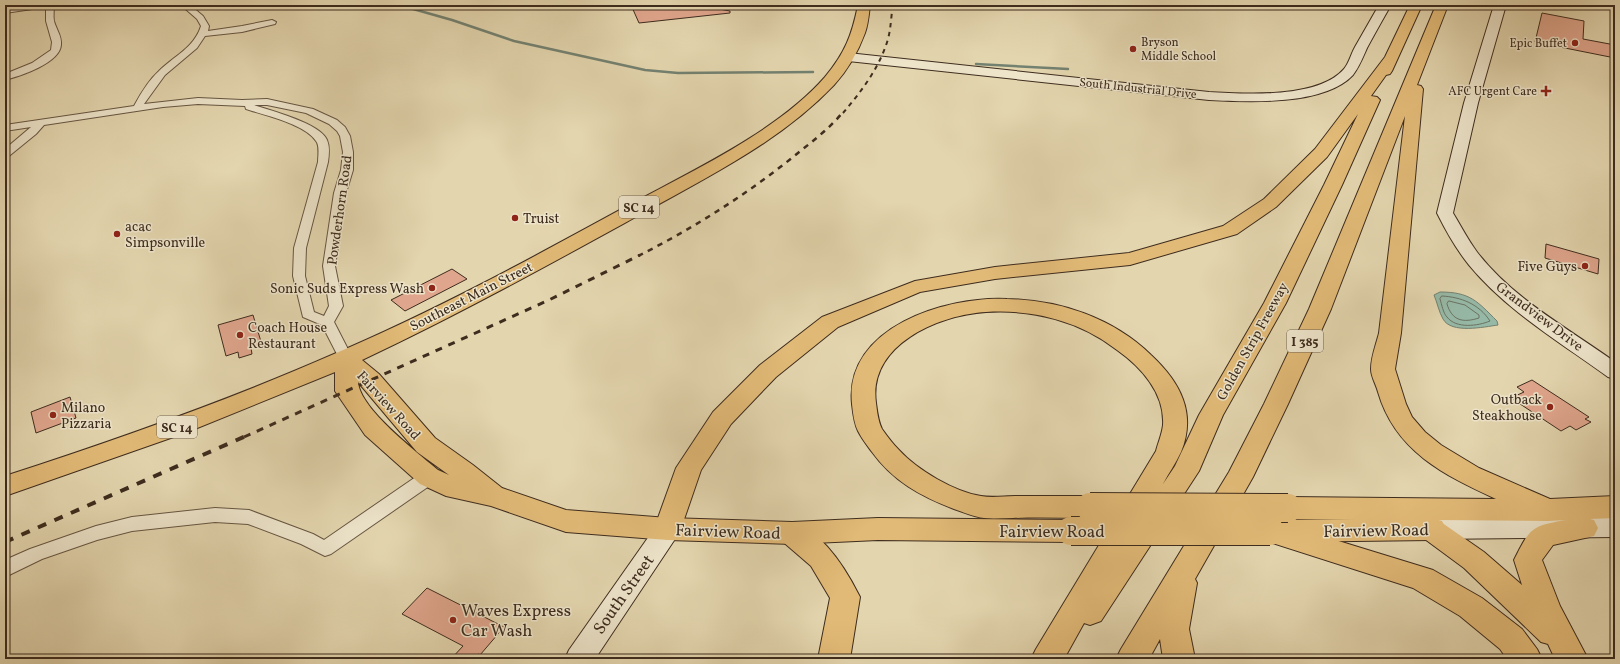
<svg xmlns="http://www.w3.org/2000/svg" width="1620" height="664" font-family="Vollkorn,serif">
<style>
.water{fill:#96b9a7;stroke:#738170}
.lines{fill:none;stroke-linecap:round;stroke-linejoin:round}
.shore{stroke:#6a7262;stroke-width:1}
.stream{stroke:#738170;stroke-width:2.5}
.building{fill:#e0a68d;stroke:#3e2c1e}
.street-casing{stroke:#675642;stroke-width:2}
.secondary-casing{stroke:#3e2c1e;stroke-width:2}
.primary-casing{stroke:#3e2c1e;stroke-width:2}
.highway-casing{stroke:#3e2c1e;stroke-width:2}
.street{fill:#ede4ca;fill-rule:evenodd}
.secondary{fill:#ede4ca;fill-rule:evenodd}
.primary{fill:#e2ba77;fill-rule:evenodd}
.highway{fill:#e2ba77;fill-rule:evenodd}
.rail-far3{stroke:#3e2c1e;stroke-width:2;stroke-dasharray:4.5 4.5;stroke-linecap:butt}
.rail-far2{stroke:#3e2c1e;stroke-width:2.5;stroke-dasharray:5.5 5.5;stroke-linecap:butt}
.rail-far1{stroke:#3e2c1e;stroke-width:3;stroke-dasharray:7 7;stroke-linecap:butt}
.rail{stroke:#3e2c1e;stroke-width:4;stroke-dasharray:9 9;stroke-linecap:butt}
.primary-bridge-casing{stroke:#3e2c1e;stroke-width:30;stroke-linecap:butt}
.highway-bridge-casing{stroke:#3e2c1e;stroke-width:30;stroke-linecap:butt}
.primary-bridge{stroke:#e2ba77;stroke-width:28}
.highway-bridge{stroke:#e2ba77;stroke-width:28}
.poi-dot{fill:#8f2418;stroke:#ede4ca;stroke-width:1.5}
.labels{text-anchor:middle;stroke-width:3;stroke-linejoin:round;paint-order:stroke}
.far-poi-label{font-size:12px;fill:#3e2c1e;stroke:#ede4ca;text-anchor:end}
.far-street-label{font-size:12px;fill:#3e2c1e;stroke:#ede4ca}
.shield{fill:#ede4ca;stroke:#726352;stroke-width:1}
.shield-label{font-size:13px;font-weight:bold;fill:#3e2c1e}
.street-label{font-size:14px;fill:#3e2c1e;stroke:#ede4ca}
.poi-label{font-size:14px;fill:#3e2c1e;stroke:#ede4ca;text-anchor:start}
.near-street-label{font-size:17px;fill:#3e2c1e;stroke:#ede4ca}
.near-poi-label{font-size:17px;fill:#3e2c1e;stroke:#ede4ca;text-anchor:start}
</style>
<rect width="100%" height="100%" fill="#e3d5ae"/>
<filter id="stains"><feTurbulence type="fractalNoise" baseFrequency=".005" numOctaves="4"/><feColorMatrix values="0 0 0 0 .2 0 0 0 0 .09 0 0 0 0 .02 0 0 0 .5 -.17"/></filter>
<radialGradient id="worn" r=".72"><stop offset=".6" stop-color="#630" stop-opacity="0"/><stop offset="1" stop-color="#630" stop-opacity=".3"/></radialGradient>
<path class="water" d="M1440,292C1470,292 1477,301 1497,321L1498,325C1484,327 1451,334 1443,319C1439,312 1437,302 1434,295Z"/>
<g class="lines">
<g class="shore">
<path d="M1442,296C1461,297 1479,304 1490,321C1478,326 1456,329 1447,317C1443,313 1442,305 1440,299Z"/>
<path d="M1449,301L1465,305L1479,315V318C1463,323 1452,321 1447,304Z"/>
</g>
<g class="stream">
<path d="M399,5L452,20L514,41L645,70L678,73L813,72"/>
<path d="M976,64L1068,69"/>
</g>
</g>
<g class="building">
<path d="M631,5H698L730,11V13L639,23Z"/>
<path d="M1542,13L1584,21L1583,39L1615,45V58L1535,42Z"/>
<path d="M1546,244L1599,259L1598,274L1545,258Z"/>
<path d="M452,269L467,279L405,311L391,300Z"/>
<path d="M253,315L262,345L251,348L252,354L239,358L238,352L226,356L218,325Z"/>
<path d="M1532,380L1589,417L1585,419L1591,422L1576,430L1570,426L1561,431L1511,398L1524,392L1517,387Z"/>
<path d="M70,397L76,418L36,433L31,412Z"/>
<path d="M427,588L504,627L480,655L478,654L473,659H451L463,646L402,614Z"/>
</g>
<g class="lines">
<g class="street-casing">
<g id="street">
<path d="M28,5H54C54,10 53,16 54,21C56,29 62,36 61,45C60,63 20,76 5,80V74L32,63L51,50L52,42L46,21V7L5,13V9Z"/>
<path d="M181,5H190L203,16L209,26L208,31L242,26L272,20L276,22L275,24L242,32L205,36L197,48L165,75L144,104L198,98L242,100L267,99L313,109L337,120L345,127L350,136L353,152V170L346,193L335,266L343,306L334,322L353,359L351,362L346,364L341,362L322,325L303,317L293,276L294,248L318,162C318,156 320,146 316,141C305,124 264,115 246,109L245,106L198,104L163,107L44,125L36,134L9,156L5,157V149L31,127L5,131V125L134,106C141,93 149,80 159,71C174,56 194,48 201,26L197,19ZM254,105H267L306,113L329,124L337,131L340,136L343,152L341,170L334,193L323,266L329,306L324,316L314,312L305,276L306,248L328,162C329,155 330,147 327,140C320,123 271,111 254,105Z"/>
<path d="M429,471L435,472L437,477L435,482L331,554L325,556L301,544L248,524L215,522L132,531L97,540L42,559L5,577V560L30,549L96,526L132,517L215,508L249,510L313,534L324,540L423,472Z"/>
</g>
</g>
<g class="secondary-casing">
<g id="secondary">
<path d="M1379,5H1391C1383,19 1375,33 1367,48C1363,57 1359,67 1353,75C1324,106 1248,102 1209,100L848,61L843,60L842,57L843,54L848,53L1209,92C1245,94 1318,99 1344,69C1349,63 1351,54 1355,47C1363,33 1371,19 1379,5Z"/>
<path d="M1494,5H1506L1478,103L1453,213C1461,226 1468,240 1477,252C1513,299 1568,328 1615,362V379L1608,377C1560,342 1507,311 1469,265C1456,249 1446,231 1437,213L1464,103Z"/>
<path d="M1615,517V537L1432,539L1423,536L1419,529L1423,522L1432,519Z"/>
<path d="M668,519L677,522L681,529L677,536L595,659H565L569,650L659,522Z"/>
</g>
</g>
<g class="primary-casing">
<g id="primary">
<path d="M858,5H870C869,14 868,25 865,33C858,52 847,71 834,85C781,141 709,176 643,213C550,264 458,315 362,360L379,374L435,438L473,465L502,488L566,510L668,518L792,522L878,518L1071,520L1081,523L1085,531L1081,539L1071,542L878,540L792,544L668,540L566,532L491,506L446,496L420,484L365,435L335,391V372L185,433L5,496V476C116,440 227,401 334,354C435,311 532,258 629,205C692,171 778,131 825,77C845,53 852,35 858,5ZM358,382L417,452L449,475L438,470C417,452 360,409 358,382Z"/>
<path d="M1432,518L1442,521L1446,529L1442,537L1432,540L1277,542L1267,539L1263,531L1267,523L1277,520Z"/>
</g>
</g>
<g class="highway-casing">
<g id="highway">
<path d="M1410,5H1422L1392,71L1390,74L1386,75L1371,96L1377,97L1380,100L1342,185L1286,303L1223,415L1199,471L1101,621L1090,625L1084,623L1064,659H1031L1036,649L1156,451C1158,443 1162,434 1163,425C1165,393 1141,367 1117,350C1080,321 1033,309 986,312C938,315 868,345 876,403C877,411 878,421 882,429C887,436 893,444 899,450C917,470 955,492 981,496C992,498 1004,496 1015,496C1040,496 1065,496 1090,496L1100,499L1104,507L1100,515L1090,518C1064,518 1039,517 1013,518C1003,518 994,519 984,518C974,517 963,512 954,509C920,496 893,481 872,452C867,445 862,439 858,431C854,423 853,413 852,404C844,327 947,296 1007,299C1060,300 1113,318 1151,355C1180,382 1197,413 1181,452C1176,463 1168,474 1163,484L1175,466L1199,415L1264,303L1324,185L1358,114L1327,157L1276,207L1237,234L1130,265L995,279L920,292L838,327L776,377L731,424L701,470L678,537L668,540L658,537L654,529L676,468L713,412L760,365L822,317L915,281L995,267L1129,253L1223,226L1264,199L1315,149L1385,57Z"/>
<path d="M1436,5H1448L1417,85L1421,86L1423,89L1401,333L1395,369L1406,404L1412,417L1425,432L1441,445L1479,468L1550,499L1615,496V518L1590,519L1594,520L1598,528L1594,536L1553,545L1542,560L1560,606L1588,659H1555L1548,644L1541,642L1464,568L1422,537L1418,529L1422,521L1426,520L1288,519L1278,516L1274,508L1278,500L1288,497L1496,499C1444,475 1395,451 1378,392C1376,384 1371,377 1371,369C1371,357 1376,345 1379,333L1405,116L1331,309L1288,404L1253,477L1195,579L1197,583L1189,629L1195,659H1163L1160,639L1149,659H1116L1121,649L1229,472L1264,404L1309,309ZM1438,520L1548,521L1566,520C1531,526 1530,528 1514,560L1522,585L1484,552Z"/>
<path d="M1270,520L1433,570L1482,598L1522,629L1537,649L1542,659H1507L1500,649L1460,616L1413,588L1260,539L1256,531L1260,523Z"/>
<path d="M792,522C823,532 846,569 860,597L850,659H818L830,598L811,566L782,541L778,533L782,525Z"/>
</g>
</g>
<use href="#street" class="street"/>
<use href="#secondary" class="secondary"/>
<use href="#primary" class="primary"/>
<use href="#highway" class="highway"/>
<path class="rail-far3" d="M843,113C861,92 880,67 888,39C891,28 891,16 893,5"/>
<path class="rail-far2" d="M638,256C694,228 749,193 798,153C814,140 830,128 843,112"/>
<path class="rail-far1" d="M244,437L549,300L640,255"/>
<path class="rail" d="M5,542L246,436"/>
<g class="primary-bridge-casing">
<path id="primary-bridge" d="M1071,531H1270"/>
</g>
<g class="highway-bridge-casing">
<path id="highway-bridge" d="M1090,507L1288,508"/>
</g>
<use href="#primary-bridge" class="primary-bridge"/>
<use href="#highway-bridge" class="highway-bridge"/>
</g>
<g class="poi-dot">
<circle cx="1575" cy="43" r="4"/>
<circle cx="1133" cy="49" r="4"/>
<path d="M1544 85h4v4h4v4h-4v4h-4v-4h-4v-4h4z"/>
<circle cx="515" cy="218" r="4"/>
<circle cx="117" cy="234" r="4"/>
<circle cx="1585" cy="266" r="4"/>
<circle cx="432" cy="288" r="4"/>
<circle cx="240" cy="335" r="4"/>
<circle cx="1550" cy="407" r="4"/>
<circle cx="53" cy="415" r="4"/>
<circle cx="453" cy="620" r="4"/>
</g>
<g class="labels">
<g class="far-poi-label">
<text x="1141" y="46" text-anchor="start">Bryson<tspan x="1141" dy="14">Middle School</tspan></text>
<text x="1567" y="47">Epic Buffet</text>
<text x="1537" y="95">AFC Urgent Care</text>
</g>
<g class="far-street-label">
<text transform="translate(1138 88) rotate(6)" y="4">South Industrial Drive</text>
</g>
<g class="shield">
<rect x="619" y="196" width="40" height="22" rx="3"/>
<rect x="1287" y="330" width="36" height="22" rx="3"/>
<rect x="157" y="416" width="40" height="22" rx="3"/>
</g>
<g class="shield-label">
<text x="639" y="212">SC 14</text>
<text x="1305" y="346">I 385</text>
<text x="177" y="432">SC 14</text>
</g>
<g class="street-label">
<text transform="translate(339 210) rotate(-82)" y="5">Powderhorn Road</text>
<text transform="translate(471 296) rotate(-27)" y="5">Southeast Main Street</text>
<text transform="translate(1540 316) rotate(37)" y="5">Grandview Drive</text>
<text transform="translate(1252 341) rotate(-61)" y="5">Golden Strip Freeway</text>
<text transform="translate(389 405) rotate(48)" y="5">Fairview Road</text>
</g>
<g class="poi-label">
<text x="523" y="223">Truist</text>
<text x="125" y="231">acac<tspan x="125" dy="16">Simpsonville</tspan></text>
<text x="1577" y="271" text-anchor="end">Five Guys</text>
<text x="424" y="293" text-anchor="end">Sonic Suds Express Wash</text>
<text x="248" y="332">Coach House<tspan x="248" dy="16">Restaurant</tspan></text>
<text x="1542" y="404" text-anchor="end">Outback<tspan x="1542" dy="16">Steakhouse</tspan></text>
<text x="61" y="412">Milano<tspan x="61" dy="16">Pizzaria</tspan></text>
</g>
<g class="near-street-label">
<text transform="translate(1376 530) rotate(-1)" y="6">Fairview Road</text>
<text transform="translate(728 531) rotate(2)" y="6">Fairview Road</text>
<text x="1052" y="537">Fairview Road</text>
<text transform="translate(623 594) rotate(-55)" y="6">South Street</text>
</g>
<g class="near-poi-label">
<text x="461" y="616">Waves Express<tspan x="461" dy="20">Car Wash</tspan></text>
</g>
</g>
<rect width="1620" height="664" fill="none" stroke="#e3d5ae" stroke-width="20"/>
<rect x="6" y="6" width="1608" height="652" fill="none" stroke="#3e2c1e" stroke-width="2"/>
<rect x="10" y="10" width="1600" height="644" fill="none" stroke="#3e2c1e"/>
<rect width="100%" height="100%" filter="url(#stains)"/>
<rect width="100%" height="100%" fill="url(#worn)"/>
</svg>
